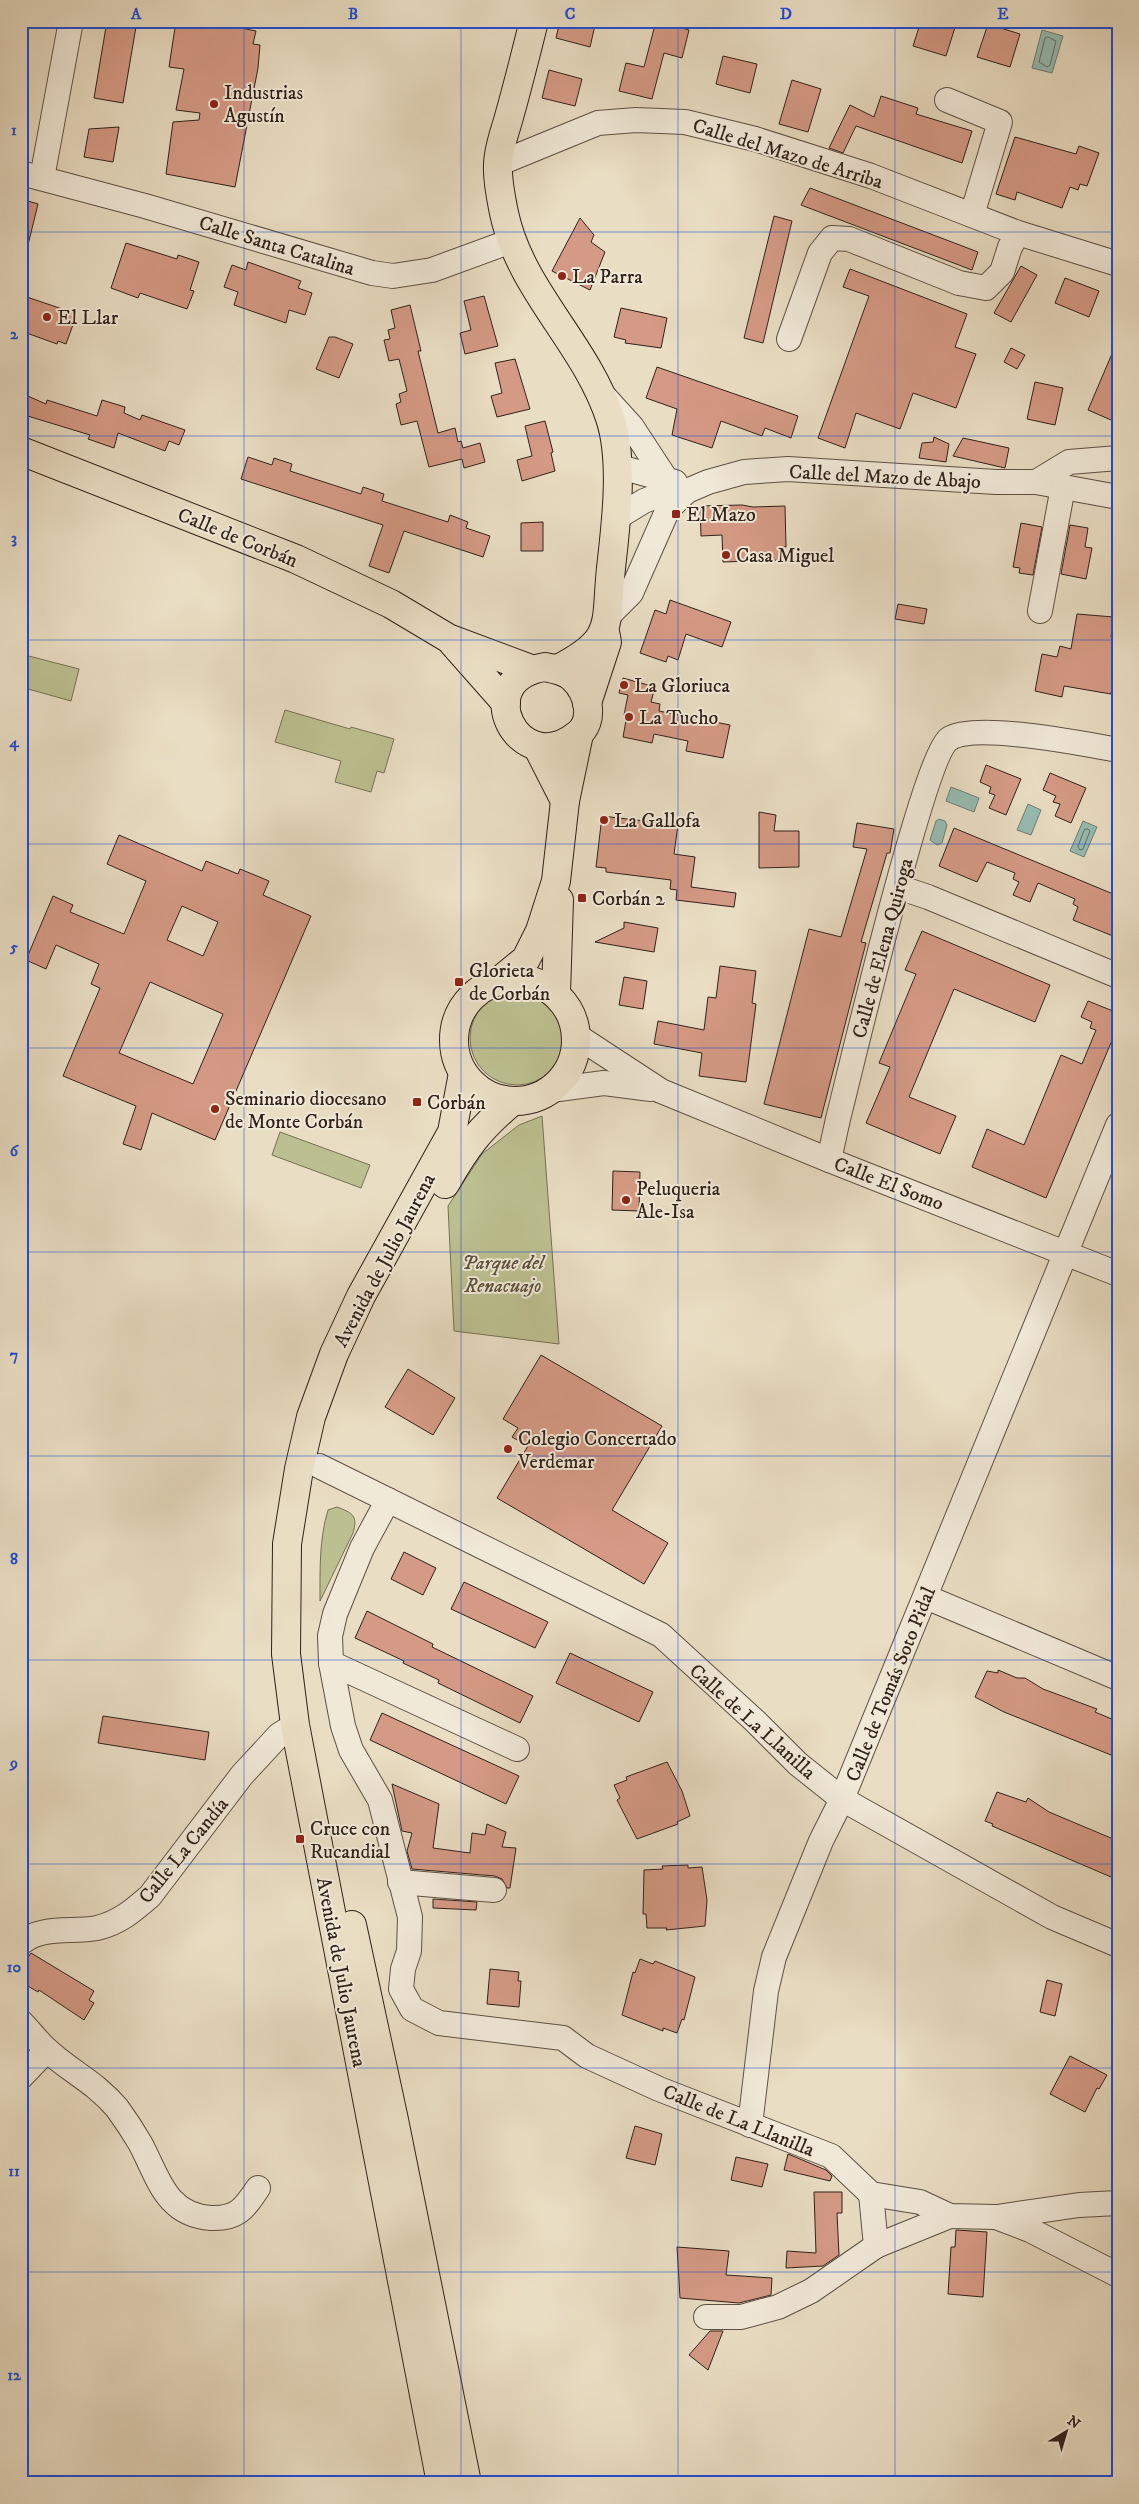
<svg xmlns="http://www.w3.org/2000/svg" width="1139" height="2504" font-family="'IM FELL DW Pica',serif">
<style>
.green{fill:#bcbf90;stroke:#767055}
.water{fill:#97bcb2;stroke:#6e7e75}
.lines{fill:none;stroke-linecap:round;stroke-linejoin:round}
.shore{stroke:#646e66;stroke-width:1}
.building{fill:#d59a85;stroke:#30211a;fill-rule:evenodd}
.minor-casing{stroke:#5e5044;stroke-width:26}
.major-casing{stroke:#30211a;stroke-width:30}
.minor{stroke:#f1e9d8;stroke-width:24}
.major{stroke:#e9ddc3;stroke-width:28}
.grid{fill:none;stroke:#1d4ed8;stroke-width:1;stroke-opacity:0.55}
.poi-dot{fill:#8f2418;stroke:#f1e9d8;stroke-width:2}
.labels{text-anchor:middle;stroke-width:4;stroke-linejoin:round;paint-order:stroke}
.poi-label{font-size:20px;fill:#30211a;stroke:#f1e9d8;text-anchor:start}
.street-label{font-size:20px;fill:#30211a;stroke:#f1e9d8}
.park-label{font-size:20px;font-style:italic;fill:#5a503d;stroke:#f1e9d8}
.neatline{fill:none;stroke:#1d4ed8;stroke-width:2}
.grid-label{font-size:16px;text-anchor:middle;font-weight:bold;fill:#1d4ed8}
</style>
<rect width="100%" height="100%" fill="#e9ddc3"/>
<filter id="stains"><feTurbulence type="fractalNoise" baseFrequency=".004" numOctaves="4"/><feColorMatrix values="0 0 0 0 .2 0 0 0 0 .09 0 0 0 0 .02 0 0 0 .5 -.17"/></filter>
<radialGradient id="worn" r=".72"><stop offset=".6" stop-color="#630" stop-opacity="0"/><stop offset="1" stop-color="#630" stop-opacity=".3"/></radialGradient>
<g class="green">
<path d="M21,654L79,669L71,701L21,687Z"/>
<path d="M285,710L350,729L351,727L394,739L384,773L377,771L371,792L335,782L341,761L275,742Z"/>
<circle cx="517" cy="1038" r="47"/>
<path d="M542,1116L559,1344L454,1331L448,1206L482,1154L519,1125Z"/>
<path d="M280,1132L370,1165L361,1188L272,1155Z"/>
<path d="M337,1507C353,1513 358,1516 353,1533L320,1601C320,1570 319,1540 328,1510Z"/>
</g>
<g class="water">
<path d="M1042,30L1063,36L1052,73L1032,68Z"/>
<path d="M951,787L979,798L974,812L946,801Z"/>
<path d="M1028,804L1041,810L1031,835L1017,830Z"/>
<path d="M939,819L945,821L947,825L942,843L937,845L930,840L936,821Z"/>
<path d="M1083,821L1097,827L1084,857L1070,851Z"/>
</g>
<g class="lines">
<g class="shore">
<path d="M1048,37L1056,41L1050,65L1047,67L1039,62L1045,38Z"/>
<path d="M1085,829H1088L1090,831L1083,849L1080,850L1078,847Z"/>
</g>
</g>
<g class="building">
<path d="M107,21H137L123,103L94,98Z"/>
<path d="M176,21H206L256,31L253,44L260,45L258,68L235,187L166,174L173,122L199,120L200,113L176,110L184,69L169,67Z"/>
<path d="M560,21H596L590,47L556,38Z"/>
<path d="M656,21L689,30L682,58L664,53L652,99L619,91L626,63L644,67Z"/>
<path d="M921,21H957L946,56L913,46Z"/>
<path d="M988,24L1020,34L1010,67L977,57Z"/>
<path d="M723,56L757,64L750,93L716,84Z"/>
<path d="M549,70L582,79L575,106L542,98Z"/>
<path d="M792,80L821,89L808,132L779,124Z"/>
<path d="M881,96L918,108L916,114L972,131L962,163L856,126L843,153L829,148L850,105L874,117Z"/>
<path d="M119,127L113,162L84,157L89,129Z"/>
<path d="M1015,137L1076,154L1079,146L1099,153L1087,186L1080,184L1078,190L1070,187L1062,208L1017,192L1015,200L996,194Z"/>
<path d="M810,188L978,252L972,270L801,205Z"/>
<path d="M21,199L38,204L27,249H21Z"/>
<path d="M774,216L792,221L763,343L744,338Z"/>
<path d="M580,218L594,235L591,242L605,252L590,290L552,271Z"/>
<path d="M126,243L177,259L178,255L199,262L190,290L194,291L187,309L140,293L138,298L111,288Z"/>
<path d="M248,262L301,281L298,288L312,293L305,315L289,310L286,323L234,305L238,292L224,287L232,265L246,270Z"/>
<path d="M1021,266L1037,275L1011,322L994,313Z"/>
<path d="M850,269L967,314L955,347L976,354L956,408L913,393L900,429L856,413L845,448L818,438L869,296L843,287Z"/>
<path d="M1065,278L1099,291L1089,317L1055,303Z"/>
<path d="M21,295L74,313L71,321L74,322L66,344L58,341L57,344L21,331Z"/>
<path d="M484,296L498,346L465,354L460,333L471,330L464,301Z"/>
<path d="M410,305L421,351H418L438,433L455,428L458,442L461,441L463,448L480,443L485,462L464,468L462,459L429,467L417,421L401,425L396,404L401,402L399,394L407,391L399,359L389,361L384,340L390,339L388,330L395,328L391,310Z"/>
<path d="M621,308L667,318L661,348L625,343L626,340L614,337Z"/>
<path d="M329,337H335L353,344L339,378L316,369Z"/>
<path d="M1117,342H1118V423L1088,410Z"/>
<path d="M1011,348L1025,355L1017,369L1004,362Z"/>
<path d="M515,359L530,409L497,417L491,396L502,393L495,363Z"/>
<path d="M657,367L798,416L791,438L765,428L762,436L721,421L712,448L672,435L677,409L646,398Z"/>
<path d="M1035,382L1063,388L1055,425L1027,419Z"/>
<path d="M21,393L46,404L47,400L97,416L102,400L125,407L124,413L140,420L142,415L185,430L179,445L169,441L165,451L118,433L114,448L88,439L90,435L21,414Z"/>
<path d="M545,421L553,452L551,453L555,471L522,481L517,460L532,456L525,426Z"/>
<path d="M934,437L949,444L946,462L919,458L922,443L933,442Z"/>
<path d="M963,438L1009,448L1005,468L953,456Z"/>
<path d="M248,457L272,465L274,458L292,464L290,471L361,494L363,487L384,494L382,501L448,522L450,515L468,522L466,528L490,536L483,557L404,531L389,573L369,566L383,525L241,479Z"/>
<path d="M742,505L753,507L785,506L786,547H780V560L723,562L722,535L701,536L700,506Z"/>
<path d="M543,522V551H521V523Z"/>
<path d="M1021,523L1042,527L1033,575L1019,573L1020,568L1013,567Z"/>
<path d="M1070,525L1088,528L1085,547L1092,548L1086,579L1061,574Z"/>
<path d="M670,600L731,622L722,647L686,634L678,660L668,656L666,662L640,653L655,610L666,614Z"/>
<path d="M898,604L927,609L924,624L895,619Z"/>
<path d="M1077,614L1114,617L1111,637L1118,638V654L1111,694L1064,686L1062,697L1035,691L1042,654L1057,657L1060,646L1071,649Z"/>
<path d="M623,678L655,687L651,702L660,704L659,711L730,725L723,758L686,751L688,741L654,734L652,743L623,737L627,715H624L628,695L619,693Z"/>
<path d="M986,765L1021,779L1006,815L989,808L995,795L989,793L991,787L980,782Z"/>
<path d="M1050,773L1086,788L1071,823L1055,816L1060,804L1053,802L1056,796L1043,790Z"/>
<path d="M759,812L776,815L774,831H799V867L759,868Z"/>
<path d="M602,816L678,825L674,854L695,857L691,887L736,893L734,907L676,900L677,890L670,889L671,880L606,872V868L596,867Z"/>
<path d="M857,823L894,829L890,853H887L861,942L866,943L821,1118L764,1104L809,929L841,937L867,849L853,847Z"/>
<path d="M954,828L1118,896V938L1073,920L1078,907L1073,904L1075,899L1038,883L1030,902L1013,895L1019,882L1013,879L1015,873L987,862L977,882L939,866Z"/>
<path d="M119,835L202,871L206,861L238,874L240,869L269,881L263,895L311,916L215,1140L152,1113L141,1150L123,1144L136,1106L63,1076L100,988L91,984L99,964L56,945L46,969L26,960L53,896L73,905L70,912L124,934L146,881L107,864ZM182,906L218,922L203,956L167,940ZM150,982L223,1014L193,1084L119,1053Z"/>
<path d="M624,922L658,928L654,952L595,942L624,928Z"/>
<path d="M922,931L1050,985L1035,1022L954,989L909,1097L956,1116L940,1154L866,1123L890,1067L879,1063L916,974L905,970Z"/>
<path d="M720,966L756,971L752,1003L756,1004L746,1082L699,1076L702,1053L654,1044L658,1021L704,1030L708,997L716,998Z"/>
<path d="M624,977L647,981L643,1009L619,1005Z"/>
<path d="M1088,1001L1118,1013V1026L1046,1198L972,1167L987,1129L1024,1145L1061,1055L1082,1064L1096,1030L1090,1028L1092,1022L1081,1017Z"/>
<path d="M613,1171L640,1172L639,1211L612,1210Z"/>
<path d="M541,1355L662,1426L612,1510L668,1543L644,1584L497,1498L528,1446L512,1437L518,1428L503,1419Z"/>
<path d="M408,1369L455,1398L433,1435L385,1407Z"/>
<path d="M404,1552L436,1568L423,1595L391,1579Z"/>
<path d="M464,1582L548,1622L535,1648L451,1609Z"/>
<path d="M367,1611L433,1644L432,1647L533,1696L520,1723L438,1683L439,1680L403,1663L404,1661L355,1638Z"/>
<path d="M570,1653L653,1692L639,1722L556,1683Z"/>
<path d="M998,1670L1017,1678H1025L1043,1689L1097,1709L1095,1712L1114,1720L1113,1722L1118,1724V1738L1111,1755L1004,1712L975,1697L987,1671L998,1673Z"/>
<path d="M382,1713L519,1776L506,1804L370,1740Z"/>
<path d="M103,1716L209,1732L205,1760L98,1743Z"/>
<path d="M667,1762L682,1791L690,1816L677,1822L678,1824L637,1839L617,1800L620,1798L614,1785L627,1780L626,1777Z"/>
<path d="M392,1784L439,1804L433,1848L470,1853L472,1833L485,1835L487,1824L506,1832L502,1847L516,1848L510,1888H507L502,1879L495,1876L412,1869L407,1851L412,1833L402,1831Z"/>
<path d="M997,1792L1026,1802L1028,1798L1049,1812L1118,1841V1878L1112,1876L1111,1877L992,1826L993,1824L985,1821Z"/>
<path d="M688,1865V1868L702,1867L707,1900L705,1926L666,1930L667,1928H647L646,1914H643L644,1870L663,1869L662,1866Z"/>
<path d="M433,1899L477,1902L476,1910L433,1908Z"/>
<path d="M31,1953L94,1991L89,2000L94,2003L84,2020L39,1990L38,1992L21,1982V1966Z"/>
<path d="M640,1959L653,1964L655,1961L695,1977L684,2020L682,2019L677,2033L663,2028V2031L622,2015L633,1972L635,1973Z"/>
<path d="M490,1969L519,1972L518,1981H521L519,2007L487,2004Z"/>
<path d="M1047,1980L1062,1984L1055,2016L1040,2012Z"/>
<path d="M1070,2056L1107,2075L1099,2089L1097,2088L1085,2112L1050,2094Z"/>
<path d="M635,2126L662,2134L655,2165L626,2158Z"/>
<path d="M788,2154L826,2170L832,2176L830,2181L784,2170Z"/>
<path d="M736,2157L768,2164L762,2187L731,2180Z"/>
<path d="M814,2192H842V2213H837L839,2255L823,2266L786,2268L787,2251L816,2253Z"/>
<path d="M956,2230L987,2232L983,2297L948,2294L951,2247H955Z"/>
<path d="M677,2247L729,2251L726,2275L772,2278L771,2295L739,2303L680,2298Z"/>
<path d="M710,2331H723L708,2370L689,2355Z"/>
</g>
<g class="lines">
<g class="minor-casing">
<g id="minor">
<path d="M947,100L1000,122L972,215"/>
<path d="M498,164L598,123L636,120L685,122L755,139L871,176L1018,233L1118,264"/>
<path d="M21,173L145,206L372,273L393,276L432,270L511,241"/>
<path d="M42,178L71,21"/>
<path d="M789,339L820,253L832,238L849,239L959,283L986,288L1002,272L1010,247L1018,233"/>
<path d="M603,395L632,427L668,482"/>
<path d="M616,466L675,482"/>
<path d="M1036,482L1069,462L1118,458"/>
<path d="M616,518L644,501L662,494L668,482"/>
<path d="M1040,611L1063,487"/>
<path d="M609,615L631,593L668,509L687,491L708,482L744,472L788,469L996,482H1036L1118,497"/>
<path d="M898,887L928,897L1118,976"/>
<path d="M577,1036L661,1091L829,1160L1118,1274"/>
<path d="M551,1090L604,1083L651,1089"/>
<path d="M829,1160L838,1119C851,1068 924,757 949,739C974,722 1086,744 1118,750"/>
<path d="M319,1466L661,1635L755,1721L798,1764L842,1799L1052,1917L1118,1945"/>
<path d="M388,1500L362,1548L335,1614L330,1636L331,1663L343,1726L351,1750L380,1800L410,1917L409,1951L403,1969L401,1989L412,2009L439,2023L563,2038L587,2056L659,2089L831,2156L871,2194L920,2202L950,2216L996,2217L1030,2230L1118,2275"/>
<path d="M926,1597L1118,1678"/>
<path d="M331,1663L517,1749"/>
<path d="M400,1882L494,1890"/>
<path d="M21,1943C42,1925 72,1933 97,1928C119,1923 134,1910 150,1896L242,1775L279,1735L295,1725"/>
<path d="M21,2022C30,2031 38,2042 47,2050C71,2072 95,2082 117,2108C125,2119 133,2131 140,2143C158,2176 165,2215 211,2218C237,2219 244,2209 258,2188"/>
<path d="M21,2077L47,2050"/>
<path d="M750,2125L766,1991L774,1957L821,1841L842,1799L1118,1125"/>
<path d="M871,2194L876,2246"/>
<path d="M997,2217L1079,2205L1118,2203"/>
<path d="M706,2317H741L778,2307L811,2291L876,2246L950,2216"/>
</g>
</g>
<g class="major-casing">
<g id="major">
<path d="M534,21C526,53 518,85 509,117C505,132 498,149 498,165C497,180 501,198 504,213C520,290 586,344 610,418C624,460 616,524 611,568C605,626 616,639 558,669"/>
<path d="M21,451L296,559L391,604L448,638L531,669"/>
<path d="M453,643L506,703"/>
<path d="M545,667C555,669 566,671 573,678C588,692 596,721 577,735C519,782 467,679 545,667Z"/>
<path d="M587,703L607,642L605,632"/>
<path d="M537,746L565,801"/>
<path d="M504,977L526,959L540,931L556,881L565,801L579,734"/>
<circle cx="515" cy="1040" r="61"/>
<path d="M556,993L559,900"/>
<path d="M445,1184C466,1147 480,1128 513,1101"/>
<path d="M352,1925L394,2120L467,2483"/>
<path d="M441,2483L295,1725L286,1654L287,1544L299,1469L311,1417L334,1354L361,1296L452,1132L463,1073"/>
</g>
</g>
<use href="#minor" class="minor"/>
<use href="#major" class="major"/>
</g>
<path class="grid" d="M244,21V2483M461,21V2483M678,21V2483M895,21V2483M21,232H1118M21,436H1118M21,640H1118M21,844H1118M21,1048H1118M21,1252H1118M21,1456H1118M21,1660H1118M21,1864H1118M21,2068H1118M21,2272H1118"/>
<g class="poi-dot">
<circle cx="214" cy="104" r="5"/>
<circle cx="562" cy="276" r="5"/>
<circle cx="47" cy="317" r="5"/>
<rect x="671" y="509" width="10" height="10" rx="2.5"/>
<circle cx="726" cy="555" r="5"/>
<circle cx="624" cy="685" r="5"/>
<circle cx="629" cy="717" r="5"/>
<circle cx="604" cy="820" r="5"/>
<rect x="577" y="893" width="10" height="10" rx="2.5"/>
<rect x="454" y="977" width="10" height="10" rx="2.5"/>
<rect x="412" y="1097" width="10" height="10" rx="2.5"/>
<circle cx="215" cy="1109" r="5"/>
<circle cx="626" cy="1200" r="5"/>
<circle cx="508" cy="1449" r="5"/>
<rect x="295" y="1834" width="10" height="10" rx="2.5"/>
</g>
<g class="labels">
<g class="poi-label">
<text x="224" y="99">Industrias<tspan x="224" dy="23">Agustín</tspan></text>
<text x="572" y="283">La Parra</text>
<text x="57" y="324">El Llar</text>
<text x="686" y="521">El Mazo</text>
<text x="736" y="562">Casa Miguel</text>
<text x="634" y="692">La Gloriuca</text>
<text x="639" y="724">La Tucho</text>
<text x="614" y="827">La Gallofa</text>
<text x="592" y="905">Corbán 2</text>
<text x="469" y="977">Glorieta<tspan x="469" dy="23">de Corbán</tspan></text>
<text x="225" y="1105">Seminario diocesano<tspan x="225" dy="23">de Monte Corbán</tspan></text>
<text x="427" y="1109">Corbán</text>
<text x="636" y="1195">Peluqueria<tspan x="636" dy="23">Ale-Isa</tspan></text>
<text x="518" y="1445">Colegio Concertado<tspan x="518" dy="23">Verdemar</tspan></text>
<text x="310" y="1835">Cruce con<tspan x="310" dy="23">Rucandial</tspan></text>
</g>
<g class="street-label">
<text transform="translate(788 153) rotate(17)" y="7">Calle del Mazo de Arriba</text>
<text transform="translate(277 245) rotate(17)" y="7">Calle Santa Catalina</text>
<text transform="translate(885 476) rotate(3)" y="7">Calle del Mazo de Abajo</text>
<text transform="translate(238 537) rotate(22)" y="7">Calle de Corbán</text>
<text transform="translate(882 948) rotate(-75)" y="7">Calle de Elena Quiroga</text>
<text transform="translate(889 1183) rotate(21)" y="7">Calle El Somo</text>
<text transform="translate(384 1260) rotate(-62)" y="7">Avenida de Julio Jaurena</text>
<text transform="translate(890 1684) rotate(-68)" y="7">Calle de Tomás Soto Pidal</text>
<text transform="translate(753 1721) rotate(42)" y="7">Calle de La Llanilla</text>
<text transform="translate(183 1850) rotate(-51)" y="7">Calle La Candía</text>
<text transform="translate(342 1972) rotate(79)" y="7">Avenida de Julio Jaurena</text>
<text transform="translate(739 2120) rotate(22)" y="7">Calle de La Llanilla</text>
</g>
<g class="park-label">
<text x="503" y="1269">Parque del<tspan x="503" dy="23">Renacuajo</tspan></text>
</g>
</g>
<rect width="1139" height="2504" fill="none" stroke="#e9ddc3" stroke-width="55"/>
<g transform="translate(1066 2432) rotate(38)" stroke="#f1e9d8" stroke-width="4" paint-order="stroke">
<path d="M0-4L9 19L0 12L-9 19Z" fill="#30211a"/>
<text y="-8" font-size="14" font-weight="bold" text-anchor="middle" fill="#30211a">N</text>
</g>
<rect x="28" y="28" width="1084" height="2448" class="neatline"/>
<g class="grid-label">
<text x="136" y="19">A</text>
<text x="353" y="19">B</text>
<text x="570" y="19">C</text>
<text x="786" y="19">D</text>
<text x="1003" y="19">E</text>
<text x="14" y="135">1</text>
<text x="14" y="339">2</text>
<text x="14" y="543">3</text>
<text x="14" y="747">4</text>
<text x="14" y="952">5</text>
<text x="14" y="1156">6</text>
<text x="14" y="1360">7</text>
<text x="14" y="1564">8</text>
<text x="14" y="1768">9</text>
<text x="14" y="1972">10</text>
<text x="14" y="2176">11</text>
<text x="14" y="2380">12</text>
</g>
<rect width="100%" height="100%" filter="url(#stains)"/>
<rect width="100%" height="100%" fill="url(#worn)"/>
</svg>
